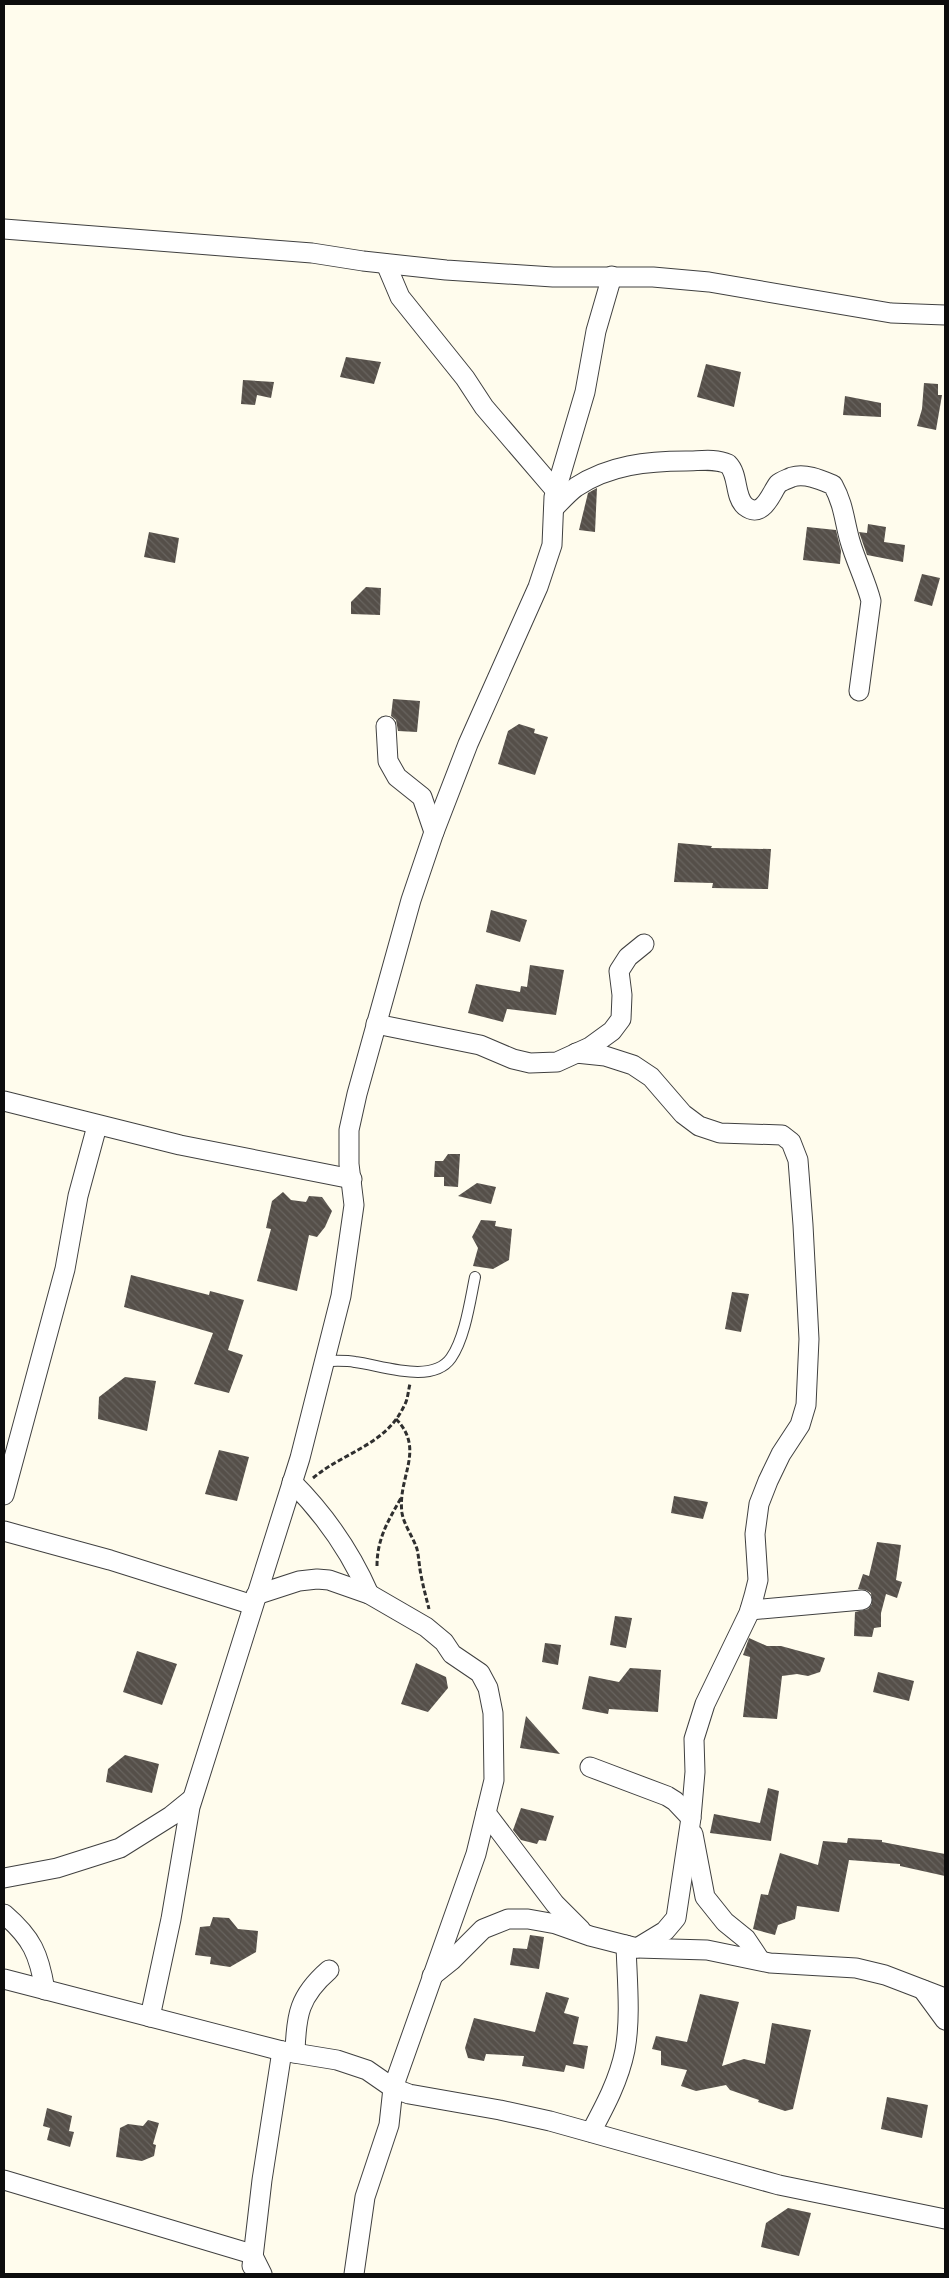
<svg xmlns="http://www.w3.org/2000/svg" width="949" height="2278" font-family="'Playfair Display',serif">
<style>
.building{fill:url(#building-back-hatch)}
.lines{fill:none;stroke-linecap:round;stroke-linejoin:round}
.service-casing{stroke:#404040;stroke-width:12}
.minor-casing{stroke:#404040;stroke-width:21}
.path{stroke:#2f2f2f;stroke-width:3;stroke-dasharray:5 2.5;stroke-linecap:butt}
.service{stroke:#fff;stroke-width:10}
.minor{stroke:#fff;stroke-width:19}
</style>
<defs>
<pattern id="building-back-hatch" width="6" height="6" patternUnits="userSpaceOnUse" patternTransform="scale(1.25)"><rect width="6" height="6" fill="#554f49"/><path d="M-1 5l2 2M0 0l6 6M5-1l2 2" fill="none" stroke="#68645f"/></pattern>
</defs>
<rect width="100%" height="100%" fill="#fffced"/>
<g class="building">
<path d="M346,357L381,362L374,384L340,377Z"/>
<path d="M706,364L741,372L734,407L697,397Z"/>
<path d="M243,380L274,382L271,398L257,395L255,405L241,404Z"/>
<path d="M924,383L938,384V395H942L936,430L917,426L922,409Z"/>
<path d="M845,396L881,403V417L843,415Z"/>
<path d="M597,488L595,532L579,530L588,493Z"/>
<path d="M868,524L886,527L884,542L905,545L903,562L867,555L859,532L867,533Z"/>
<path d="M807,527L836,530L841,551L840,564L803,560Z"/>
<path d="M149,532L179,538L175,563L144,557Z"/>
<path d="M922,574L940,578L932,606L914,601Z"/>
<path d="M366,587L381,588L380,615L351,614V602Z"/>
<path d="M393,699L420,701L417,732L398,731L396,720L391,716Z"/>
<path d="M519,724L535,729L534,733L548,737L535,775L498,764L508,731Z"/>
<path d="M678,843L712,846L711,848L771,849L768,889L712,888L713,883L674,882Z"/>
<path d="M491,910L527,920L520,942L486,932Z"/>
<path d="M530,965L564,970L556,1015L507,1009L503,1022L468,1013L476,984L520,992L521,986L527,987Z"/>
<path d="M448,1154H460L458,1187L444,1186V1177H434L435,1161H443Z"/>
<path d="M477,1183L496,1187L491,1204L458,1196Z"/>
<path d="M283,1192L291,1200L306,1202L309,1196L322,1197L332,1211L325,1227L317,1237L309,1235L297,1291L257,1281L271,1229L266,1228L272,1201Z"/>
<path d="M481,1220L496,1221L495,1226L512,1229L509,1260L493,1269L473,1266L478,1248L472,1237Z"/>
<path d="M131,1275L209,1295L210,1291L244,1300L228,1350L243,1355L229,1393L194,1384L213,1333L124,1307Z"/>
<path d="M732,1292L749,1294L741,1332L725,1329Z"/>
<path d="M125,1377L156,1381L147,1431L98,1419L99,1397Z"/>
<path d="M219,1450L249,1457L237,1501L205,1494Z"/>
<path d="M674,1496L708,1502L703,1519L671,1513Z"/>
<path d="M877,1542L901,1545L896,1580L902,1582L897,1598L886,1594L881,1613V1627L874,1628L872,1637L854,1636L855,1612L868,1609L872,1604L871,1593L866,1590L858,1589L863,1574L869,1576Z"/>
<path d="M615,1616L632,1618L626,1648L610,1645Z"/>
<path d="M749,1638L767,1646H781L825,1658L820,1672L808,1676L797,1674L782,1676L777,1719L743,1717L750,1657L743,1655Z"/>
<path d="M545,1643L561,1645L558,1665L542,1662Z"/>
<path d="M137,1651L177,1664L162,1705L123,1692Z"/>
<path d="M416,1663L446,1677L448,1688L428,1712L401,1704Z"/>
<path d="M630,1668L661,1670L658,1712L609,1709L608,1714L582,1709L589,1676L619,1682Z"/>
<path d="M878,1672L914,1681L909,1701L873,1692Z"/>
<path d="M526,1716L560,1754L520,1748Z"/>
<path d="M125,1755L159,1764L152,1793L106,1782L108,1769Z"/>
<path d="M768,1788L779,1791L771,1841L710,1833L714,1814L760,1823Z"/>
<path d="M521,1808L554,1816L546,1841L539,1840L537,1844L521,1840L513,1830Z"/>
<path d="M848,1838L882,1840V1842L945,1854V1876L900,1866V1864L849,1860L839,1912L797,1906L795,1919L778,1925L775,1935L753,1929L761,1894L768,1895L780,1853L818,1865L823,1841L847,1843Z"/>
<path d="M213,1917L229,1918L238,1929L258,1931L256,1952L230,1967L210,1964L211,1957L195,1955L200,1927L210,1926Z"/>
<path d="M530,1935L544,1937L539,1969L510,1965L513,1948L527,1949Z"/>
<path d="M546,1992L569,1998L564,2013L579,2017L573,2044L588,2046L584,2069L566,2065L564,2072L522,2066L524,2056L486,2054L484,2061L468,2058L465,2048L474,2018L535,2032Z"/>
<path d="M700,1994L739,2002L722,2066L744,2059L765,2064L772,2023L811,2030L793,2109L785,2111L758,2102L759,2100L730,2090L726,2085L696,2091L681,2086L687,2070L661,2065V2051L652,2049L656,2036L687,2042Z"/>
<path d="M887,2097L928,2105L922,2138L881,2129Z"/>
<path d="M47,2108L72,2116L69,2131L74,2132L70,2147L47,2140L50,2128L43,2126Z"/>
<path d="M148,2120L159,2123L153,2144L156,2145L154,2156L142,2161L116,2157L120,2128L128,2124L143,2126Z"/>
<path d="M788,2208L811,2213L799,2256L761,2247L766,2223Z"/>
</g>
<g class="lines">
<g class="service-casing">
<path id="service" d="M324,1361C334,1361 345,1360 355,1362C381,1365 432,1385 451,1358C465,1338 470,1301 475,1277"/>
</g>
<g class="minor-casing">
<g id="minor">
<path d="M4,229L312,253L363,261L446,270L553,277H653L709,282L891,313L945,315"/>
<path d="M386,264L400,297L465,378L484,407L556,491"/>
<path d="M554,508C561,501 568,493 576,487C609,465 648,461 686,461C700,461 715,458 728,464C739,475 734,496 745,506C763,520 771,493 778,484C781,481 788,479 792,477C806,473 821,480 833,485C844,505 844,520 850,541C856,562 866,581 871,601L859,691"/>
<path d="M386,726L388,761L397,777L422,797L434,832"/>
<path d="M376,1024L480,1045L513,1059L530,1063L557,1062L590,1047L612,1031L621,1019L622,995L619,971L628,957L644,944"/>
<path d="M576,1053L605,1056L633,1065L651,1077L683,1114L699,1126L720,1133L782,1135L791,1142L798,1160L803,1225L809,1339L806,1405L800,1425L781,1454L768,1481L759,1504L755,1534L758,1580L754,1596L749,1613L705,1704L694,1739L695,1772L691,1818L676,1918L665,1931L637,1948"/>
<path d="M4,1101L180,1145L352,1179"/>
<path d="M292,1482C324,1514 351,1553 369,1594"/>
<path d="M4,1495L65,1269L78,1196L97,1126"/>
<path d="M4,1531L110,1560L253,1605"/>
<path d="M256,1595L299,1581L317,1579L329,1580L369,1594L426,1627L444,1642L452,1654L480,1673L488,1688L493,1713L494,1780L476,1854L393,2088L389,2125L365,2197L354,2274"/>
<path d="M750,1610L862,1600"/>
<path d="M590,1767L667,1796L675,1801L691,1818"/>
<path d="M486,1813L555,1904L581,1930"/>
<path d="M693,1834L705,1897L725,1922L746,1939L760,1960"/>
<path d="M4,1878L57,1868L120,1848L171,1816L192,1799"/>
<path d="M4,1914C32,1938 39,1954 45,1990"/>
<path d="M432,1976L452,1960L483,1929L508,1919H528L556,1924L590,1936L637,1948L707,1950L770,1963L856,1968L885,1975L945,1998"/>
<path d="M4,1979L282,2051L337,2060L367,2070L393,2088L409,2094L500,2110L550,2121L779,2185L945,2219"/>
<path d="M923,1990L945,2020"/>
<path d="M150,2017L171,1919L190,1807L300,1458L341,1296L354,1205L349,1164V1130L357,1094L411,900L434,832L468,744L538,587L552,545L554,497L585,392L596,331L612,276"/>
<path d="M295,2053C296,2015 299,1996 329,1970"/>
<path d="M591,2132C605,2106 619,2080 625,2050C631,2017 627,1979 626,1945"/>
<path d="M4,2180L252,2254L262,2274"/>
<path d="M252,2266L262,2180L282,2051"/>
</g>
</g>
<g class="path">
<path d="M396,1419C426,1450 397,1477 402,1513C404,1525 413,1537 417,1549C419,1557 419,1566 421,1575C423,1586 426,1597 429,1609"/>
<path d="M313,1478C344,1452 386,1445 404,1406C408,1400 408,1391 410,1384"/>
<path d="M377,1566C377,1539 388,1521 401,1498"/>
</g>
<use href="#service" class="service"/>
<use href="#minor" class="minor"/>
</g>
<rect width="949" height="2278" fill="none" stroke="#0d0d0d" stroke-width="10"/>
</svg>
